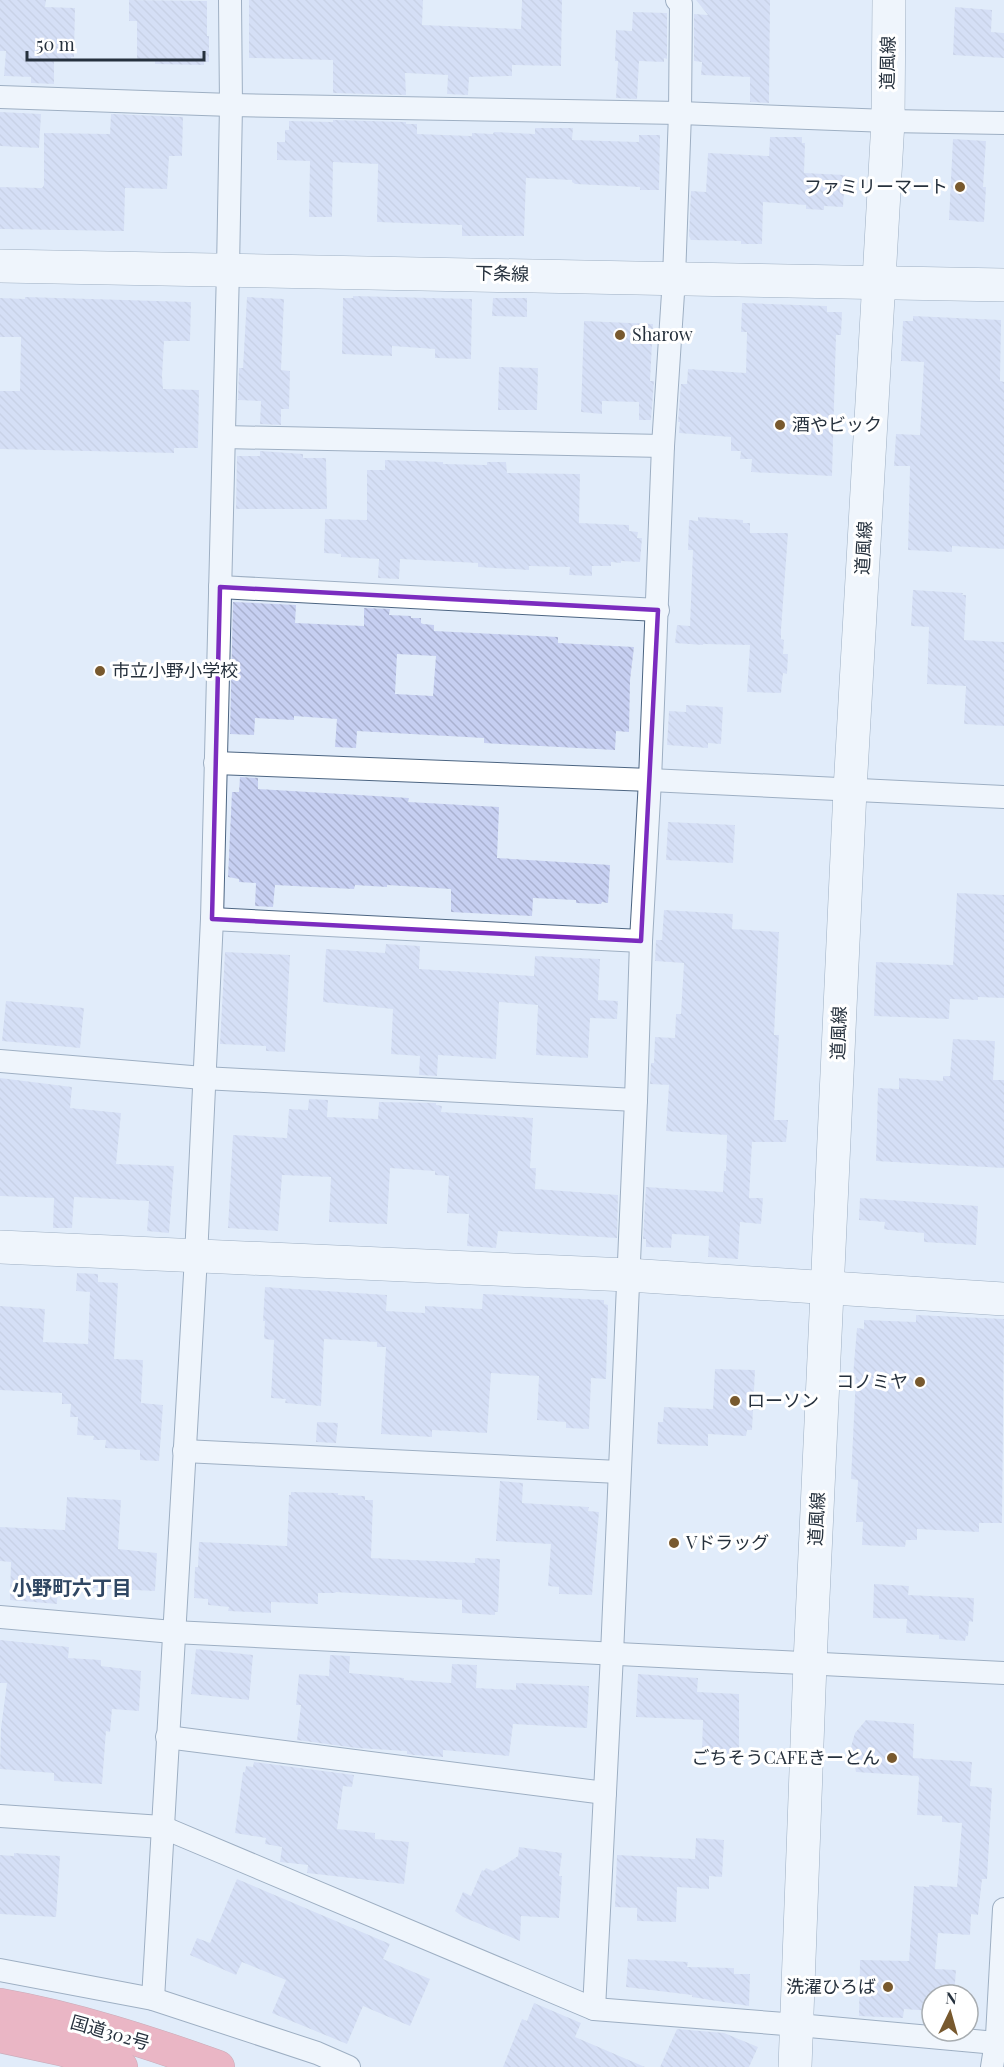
<svg xmlns="http://www.w3.org/2000/svg" width="1004" height="2067" font-family="'Playfair Display','Noto Sans JP',serif">
<style>
.building{fill:url(#building-back-hatch);fill-rule:evenodd}
.lines{fill:none;stroke-linecap:round;stroke-linejoin:round}
.street-casing{stroke:#4c6582;stroke-width:24}
.secondary-casing{stroke:#4c6582;stroke-width:34}
.highway-casing{stroke:#ab5d6c;stroke-width:34}
.street{stroke:#fff;stroke-width:22}
.secondary{stroke:#fff;stroke-width:33}
.highway{stroke:#f37486;stroke-width:33}
.marked{fill:none;stroke:#7b2cbf;stroke-width:4.5;stroke-linejoin:round}
.poi-dot{fill:#78592e;stroke:#fff;stroke-width:2}
.labels{text-anchor:middle;stroke-width:6;stroke-linejoin:round;paint-order:stroke}
.street-label{font-size:18px;fill:#26313d;stroke:#fff}
.poi-label{font-size:18px;fill:#26313d;stroke:#fff;text-anchor:start}
.neighbourhood-label{font-size:20px;font-weight:bold;fill:#304763;stroke:#fff}
</style>
<defs>
<pattern id="building-back-hatch" width="6" height="6" patternUnits="userSpaceOnUse" patternTransform="scale(1.5)"><rect width="6" height="6" fill="#c6cff1"/><path d="M-1 5l2 2M0 0l6 6M5-1l2 2" fill="none" stroke="#aab2d0"/></pattern>
</defs>
<rect width="100%" height="100%" fill="#e1ecfa"/>
<g class="building">
<path d="M0,0H46L45,7L75,8L74,57H71V60L54,59V84L31,83V77L4,76L6,51H0Z"/>
<path d="M129,0L207,1V36H209V62H204V65L155,64V59H137V21H129Z"/>
<path d="M249,0H423L422,25L521,29L522,0H562L561,66L512,65V76L469,77L468,95L447,94L448,75L405,73L406,95L333,93V60L249,58Z"/>
<path d="M696,0H770L769,103L750,102V77L701,75L702,62L694,61V14L708,15Z"/>
<path d="M955,7L992,10L991,32L1004,33V58L953,55Z"/>
<path d="M633,12L667,13V59L664,58V62L639,61L637,99L616,98L618,61H615L616,30L632,31Z"/>
<path d="M0,112L41,114L39,148L0,146Z"/>
<path d="M111,114L183,117L182,156H169L167,189L125,188L124,231L0,229V187L42,188L44,185V133L110,134Z"/>
<path d="M333,120L406,122V124H417V134L472,136V133L493,134L494,132L535,134V128H573L572,140L639,142V135H660L659,190H640V187L575,184L572,182V180L526,178L524,236H462V225L377,222L378,164L333,162L332,217H309L310,161L277,160V142H285V130H289V121L333,122Z"/>
<path d="M770,137H802V143H805L804,173L845,175L843,207L824,206V210L806,209V205L763,202L762,244H741V241L691,240L689,236L691,191L706,192L708,153L769,156Z"/>
<path d="M953,139L986,141L983,187H986L984,222L949,220Z"/>
<path d="M353,296L472,299L471,359L435,358V349L392,346V356L342,354L343,298H353Z"/>
<path d="M25,297L191,302L190,341H164L162,376L163,389L199,390L198,448H174V453L0,449V391H20L21,337H0V298L25,299Z"/>
<path d="M247,297L284,299L281,370L290,371L289,409H281V425L260,424L261,401L238,400L239,368H243Z"/>
<path d="M493,298H527V317L492,316Z"/>
<path d="M742,303L827,306V312H842L841,335H836L832,476L751,472L752,459H740L741,451H731V437L679,433L680,422H678L681,384H687L688,369L746,373L747,332H741Z"/>
<path d="M913,316L1001,320L1000,381L1004,382V549L952,546V552L908,550L910,466H894L896,434L920,435L924,362L901,361L903,321H913Z"/>
<path d="M584,321L653,324L650,381H654L651,420H639V402L602,401V414L581,412Z"/>
<path d="M499,367L538,368L537,410H498Z"/>
<path d="M260,451L303,454V458H326L327,509H236L237,456H260Z"/>
<path d="M385,460L443,462V464L487,465V462H506L507,473L580,474L579,523L629,525V531L638,532L637,538H642L640,562L621,561V563L611,562V566H592V576L569,575L570,567L529,566V570L478,567V563L400,559L399,579L378,578L379,559L341,557V554L324,553L325,519L367,520V470H385Z"/>
<path d="M698,517L743,520V523H750V533H788L781,630V639L784,640L783,654H788L787,674L783,673L781,693L747,692L750,645L703,644V645L675,643L677,625L690,626L693,550H688L689,520L698,521Z"/>
<path d="M913,590L963,593L962,595H966L964,640L1004,642V726L964,724L966,686L927,684L929,627L911,626Z"/>
<path d="M233,602L296,605L295,623L364,626V608L390,609L389,615L411,616V618H421V623L423,624L434,625V631L558,637V643L634,647L630,680L629,732L616,731L615,750L484,743V738L357,731L356,748L335,747L337,719L294,716V720L255,718L254,735L230,734ZM397,654L436,656L433,696L395,694Z"/>
<path d="M686,705L723,707L721,744L708,743V748L667,745L669,711L686,712Z"/>
<path d="M240,777L258,778V789L409,798L408,802L499,807L497,858L610,865L608,903L602,902L601,904L576,903V900L533,898L532,916L451,912V889L387,885V887L355,885L354,889L275,885L273,907L255,906L256,883L239,882V879L228,877L232,792H239Z"/>
<path d="M668,822L735,825L733,863L666,860Z"/>
<path d="M957,893L1004,895V998L978,997V1000L950,999L949,1019L874,1016L876,962L953,965Z"/>
<path d="M664,910L733,914L732,929L779,932L774,1035H779L774,1120H788L786,1142H752L749,1198H763L761,1224L740,1222L738,1259L708,1257L709,1236L672,1234L671,1248L646,1247V1239H643L646,1187L723,1192L724,1171H726L727,1135L666,1131L669,1085L650,1084L651,1063H654L655,1037L675,1038L676,1014H681L684,963L655,961L656,940H662Z"/>
<path d="M386,944L420,946L419,969L534,976L535,956L600,959L598,1000L618,1001L617,1019L590,1018L588,1058L536,1055L538,1005L499,1002L496,1059L438,1055L437,1076L419,1075L420,1056L391,1054L393,1009L323,1002L326,949L385,953Z"/>
<path d="M225,952L290,955L285,1052L266,1051V1046L220,1044Z"/>
<path d="M6,1001L84,1008L80,1048L2,1041Z"/>
<path d="M953,1039L995,1041L993,1080H1004V1168L876,1161L878,1088L899,1089V1078L943,1081V1076H950Z"/>
<path d="M0,1078L72,1087L70,1108L121,1113L116,1164L174,1166L169,1233L147,1231L149,1201L74,1197L72,1228H53L54,1198L0,1196Z"/>
<path d="M309,1099L328,1100L327,1117L378,1119L379,1102L436,1103V1105L442,1106L441,1112L533,1118L530,1168H536L535,1189L618,1195L617,1238L498,1231L496,1248L467,1246L469,1214L447,1213L449,1176L435,1175V1171L390,1168L387,1224L329,1222L331,1177L282,1175L278,1231L228,1228L233,1135L287,1138L289,1109L308,1110Z"/>
<path d="M860,1198L978,1206L976,1245L924,1242V1233L889,1230L884,1229L885,1222L859,1220Z"/>
<path d="M77,1273L98,1274V1282L118,1283L114,1359L143,1360L141,1403L163,1405L159,1461L140,1460V1450L105,1448L106,1440H93L94,1436L77,1435L78,1417H70L71,1404H62V1393L0,1390V1306L45,1309L43,1342L88,1344L90,1292L76,1291Z"/>
<path d="M265,1287L387,1295L386,1311L425,1313V1306L482,1309L483,1294L604,1300V1304L608,1305L606,1379L591,1378L589,1429L566,1428V1422L537,1420L539,1376L491,1373L487,1433L432,1430V1437L381,1434L386,1347H377V1342L324,1339L321,1406L285,1403L286,1399L271,1398L274,1340L265,1339L264,1337L265,1321H263Z"/>
<path d="M916,1315L1004,1319L1002,1523H979V1532L917,1529V1540H906L905,1547L862,1545L863,1522H856L858,1480L851,1479L856,1376H853L857,1328L864,1329V1320L916,1322Z"/>
<path d="M715,1369L755,1370L752,1430H747L746,1436L708,1434V1446L657,1444L658,1422H663L664,1407L713,1409Z"/>
<path d="M317,1422L338,1423L336,1443L316,1442Z"/>
<path d="M500,1481L523,1483L522,1503L589,1507L588,1511L599,1512L592,1595L559,1594V1587L548,1586L551,1544L496,1541Z"/>
<path d="M291,1492L338,1493V1495L365,1496V1500H373L371,1558L475,1563V1558L500,1559L498,1612H495V1615L462,1613V1600L335,1592L336,1593H318V1604L271,1602V1613L228,1611L229,1607L208,1605V1599L194,1598L195,1567H198L199,1542L287,1546L289,1495H291Z"/>
<path d="M67,1497L121,1500L118,1549L157,1553L155,1591L58,1586L57,1604L10,1600L11,1562L0,1561V1527L65,1530Z"/>
<path d="M874,1584L909,1586L908,1595L974,1598L973,1622L969,1621L968,1636H966L965,1641L939,1639V1635L906,1633L907,1619L873,1618Z"/>
<path d="M0,1640L69,1647L68,1658L101,1660V1666L141,1671L139,1711L112,1709L110,1732L106,1731L102,1784L54,1781V1773L0,1769L1,1728L7,1683H0Z"/>
<path d="M196,1649L253,1655L249,1700L191,1694Z"/>
<path d="M330,1655L350,1656L349,1673L404,1678V1680L451,1683L452,1664L477,1665L476,1688L516,1690V1683L589,1686L587,1728L513,1724L509,1756L443,1750V1757L414,1755L407,1754V1751L357,1748L297,1740L301,1705H296L299,1674L329,1676Z"/>
<path d="M638,1674L698,1678L697,1692L739,1694V1754L704,1752L702,1751L703,1720L636,1717Z"/>
<path d="M866,1720L914,1724L913,1758L972,1762L970,1786L992,1788L987,1879H982L978,1915L971,1914L970,1935L938,1933L935,1969L956,1970L954,1995H932V2011L904,2009L903,2018L859,2016L860,1960L909,1961L914,1886L929,1887V1885L957,1887L962,1823L942,1822V1816L917,1815L919,1778L918,1776L856,1772L851,1747L855,1733Z"/>
<path d="M254,1762L354,1775L352,1787L343,1786L337,1829L375,1833V1839L409,1842L404,1884L307,1873L308,1865L280,1862L282,1847L265,1844L266,1838L235,1833L243,1772H245L246,1766L253,1767Z"/>
<path d="M696,1838L724,1840L722,1877L709,1876V1889L677,1887L676,1922L637,1921V1908L615,1907L617,1855L695,1859Z"/>
<path d="M519,1847L562,1853L559,1876H562L559,1918L521,1916L520,1941L463,1917L455,1911L463,1892L471,1896L482,1870L484,1871L486,1868L493,1871L506,1864L518,1856Z"/>
<path d="M14,1853L60,1856L56,1917L0,1914V1855L14,1856Z"/>
<path d="M237,1879L390,1944L383,1959L430,1979L410,2026L363,2006L347,2044L272,2013L286,1980L242,1962L236,1975L190,1955L197,1938L210,1943Z"/>
<path d="M628,1959L688,1962L687,1967L734,1968V1974H750L749,2006L692,1997V1995L626,1987Z"/>
<path d="M534,2003L581,2023L575,2037L645,2067H503L522,2019L527,2021Z"/>
<path d="M677,2029L724,2033L758,2047L749,2067H660Z"/>
</g>
<g class="lines">
<g class="street-casing">
<g id="street">
<path d="M0,97L231,105L680,113L888,121L1004,123"/>
<path d="M224,437L663,446"/>
<path d="M220,587L658,610"/>
<path d="M215,763L650,780L1004,797"/>
<path d="M212,919L641,941"/>
<path d="M0,1061L203,1078L636,1100"/>
<path d="M184,1451L619,1472"/>
<path d="M0,1617L173,1632L1004,1673"/>
<path d="M167,1737L605,1793"/>
<path d="M0,1816L162,1827L594,2009L798,2025L996,2043"/>
<path d="M0,1970L153,1999L317,2053L349,2067"/>
<path d="M153,1999L196,1257L212,919L228,269L231,105L230,0"/>
<path d="M594,2009L612,1654L636,1100L641,941L650,780L663,446L674,278L680,113L681,4L677,0"/>
<path d="M992,2067L997,2036L1004,1909"/>
</g>
</g>
<g class="secondary-casing">
<g id="secondary">
<path d="M0,266L1004,285"/>
<path d="M0,1247L628,1275L1004,1299"/>
<path d="M795,2067L810,1663L850,790L888,121L889,0"/>
</g>
</g>
<g class="highway-casing">
<g id="highway">
<path d="M0,2005C74,2018 148,2042 218,2067"/>
<path d="M0,2036L61,2049L121,2067"/>
</g>
</g>
<use href="#street" class="street"/>
<use href="#secondary" class="secondary"/>
<use href="#highway" class="highway"/>
</g>
<path d="M0 0H1004V2067H0ZM220,587L658,610L641,941L212,919Z" fill="#e1ecfa" fill-opacity=".55" fill-rule="evenodd"/>
<path class="marked" d="M220,587L658,610L641,941L212,919Z"/>
<g class="poi-dot">
<circle cx="960" cy="187" r="6"/>
<circle cx="620" cy="335" r="6"/>
<circle cx="780" cy="425" r="6"/>
<circle cx="100" cy="671" r="6"/>
<circle cx="920" cy="1382" r="6"/>
<circle cx="735" cy="1401" r="6"/>
<circle cx="674" cy="1543" r="6"/>
<circle cx="892" cy="1758" r="6"/>
<circle cx="888" cy="1987" r="6"/>
</g>
<g class="labels">
<g class="street-label">
<text transform="translate(888 63) rotate(-89)" y="6">道風線</text>
<text transform="translate(502 274) rotate(1)" y="6">下条線</text>
<text transform="translate(864 548) rotate(-87)" y="6">道風線</text>
<text transform="translate(839 1033) rotate(-88)" y="6">道風線</text>
<text transform="translate(817 1519) rotate(-87)" y="6">道風線</text>
<text transform="translate(110 2033) rotate(16)" y="6">国道302号</text>
</g>
<g class="poi-label">
<text x="948" y="193" text-anchor="end">ファミリーマート</text>
<text x="632" y="341">Sharow</text>
<text x="792" y="431">酒やビック</text>
<text x="112" y="677">市立小野小学校</text>
<text x="908" y="1388" text-anchor="end">コノミヤ</text>
<text x="747" y="1407">ローソン</text>
<text x="686" y="1549">Vドラッグ</text>
<text x="880" y="1764" text-anchor="end">ごちそうCAFEきーとん</text>
<text x="876" y="1993" text-anchor="end">洗濯ひろば</text>
</g>
<g class="neighbourhood-label">
<text x="72" y="1595">小野町六丁目</text>
</g>
</g>
<g transform="translate(950 2013) rotate(5)"><circle r="28" fill="#ffffff" stroke="#a8adb1" stroke-width="1.5"/>
<path d="M0-4.5L10 22L0 15L-10 22Z" fill="#78592e"/>
<text y="-9" font-size="16" font-weight="bold" text-anchor="middle" fill="#26313d">N</text>
</g>
<path d="M27 51v9h177v-9" fill="none" stroke="#26313d" stroke-width="3"/>
<text x="36" y="51" font-size="18" fill="#26313d" stroke="#ffffff" stroke-width="4.5" paint-order="stroke">50 m</text>
</svg>
